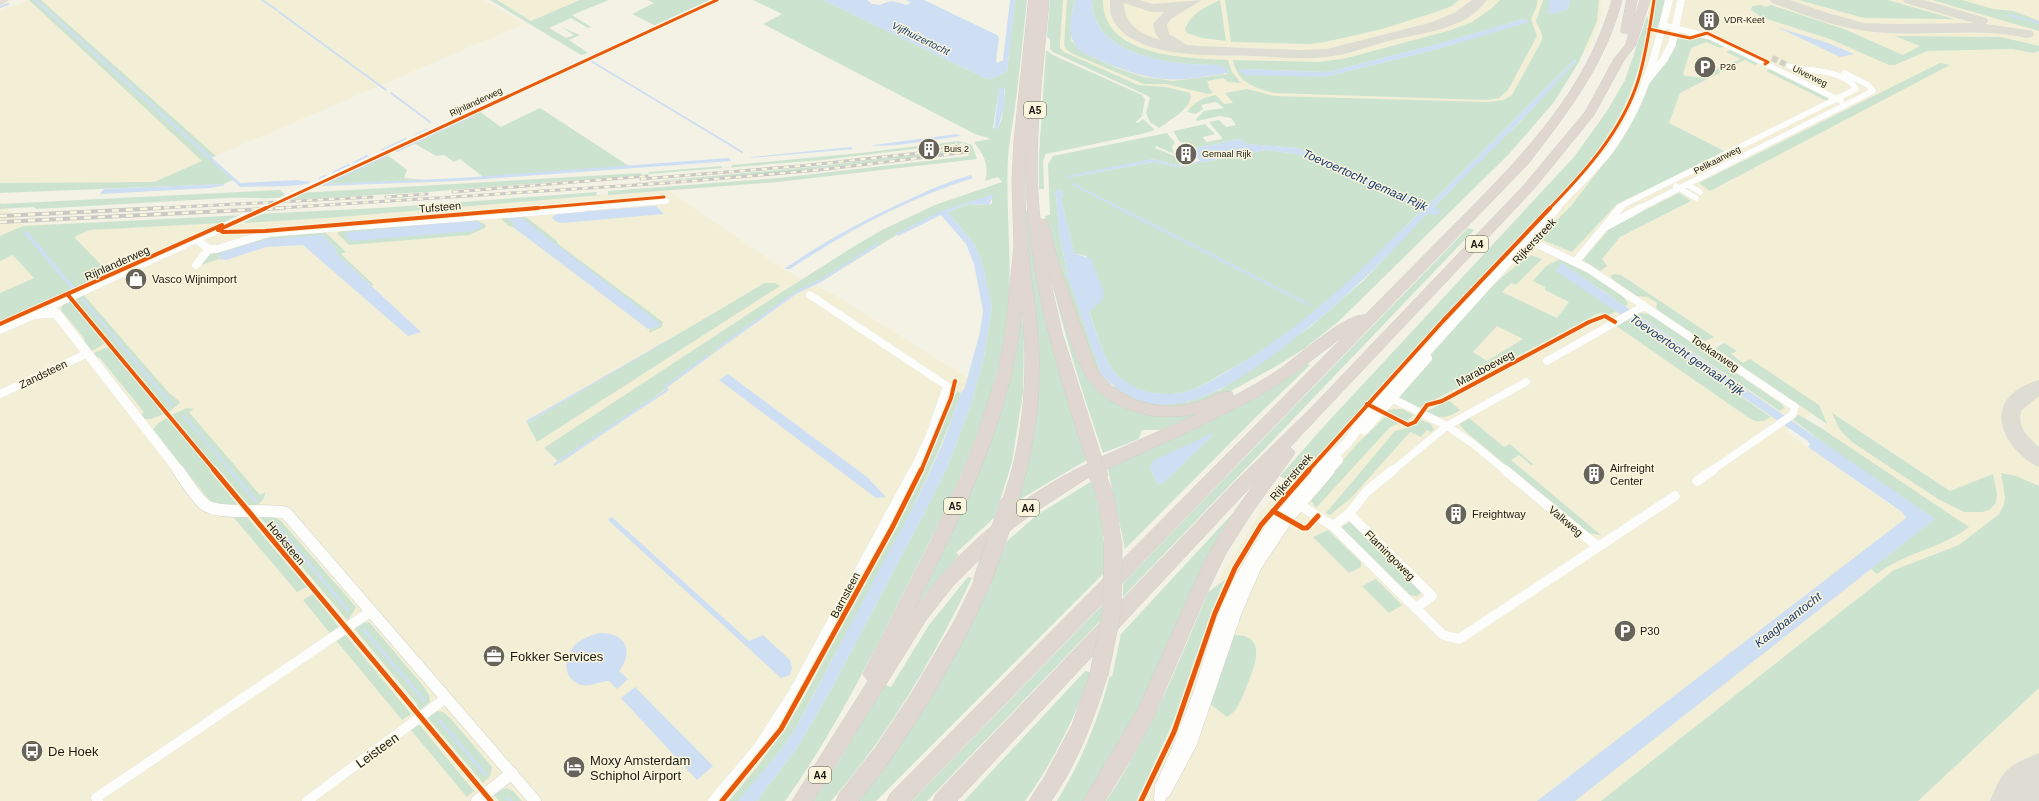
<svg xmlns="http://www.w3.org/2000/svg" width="2039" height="801" font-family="Arial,sans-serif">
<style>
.built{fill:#f3efd7}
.green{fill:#cce3d0;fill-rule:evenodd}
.water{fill:#cedef3}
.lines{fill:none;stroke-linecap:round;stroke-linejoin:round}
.stream-far2{stroke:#cedef3;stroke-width:2}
.stream-far1{stroke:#cedef3;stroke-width:2.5}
.stream{stroke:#cedef3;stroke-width:3}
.taxiway{fill:#deddd4;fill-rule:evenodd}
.runway{fill:#deddd4;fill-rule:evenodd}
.minor-tunnel{stroke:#d3d1c4;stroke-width:6;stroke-dasharray:6 3;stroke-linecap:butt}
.minor-far2-casing{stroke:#d2d0c6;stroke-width:6}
.minor-far1-casing{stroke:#d2d0c6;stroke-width:8}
.minor-casing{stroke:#d2d0c6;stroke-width:10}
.tertiary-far2-casing{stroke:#d2d0c6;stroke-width:8}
.tertiary-far1-casing{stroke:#d2d0c6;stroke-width:10}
.tertiary-casing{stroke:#d2d0c6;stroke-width:13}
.trunk-casing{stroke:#d2d0ca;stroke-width:1}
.motorway-casing{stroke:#d2d0ca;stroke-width:1}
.minor-far2{stroke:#fdfdfb;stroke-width:6}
.minor-far1{stroke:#fdfdfb;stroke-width:8}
.minor{stroke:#fdfdfb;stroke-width:10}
.tertiary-far2{stroke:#fdfdfb;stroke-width:8}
.tertiary-far1{stroke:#fdfdfb;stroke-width:10}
.tertiary{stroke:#fdfdfb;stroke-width:12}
.trunk{fill:#e6dfd8;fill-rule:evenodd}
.motorway{fill:#e0d8d0;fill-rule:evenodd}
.rail-far1-casing{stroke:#c9c8c5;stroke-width:3}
.rail-casing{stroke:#c9c8c5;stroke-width:4}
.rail-far1{stroke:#faf6de;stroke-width:2;stroke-dasharray:5.5;stroke-linecap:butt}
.rail{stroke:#faf6de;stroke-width:2.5;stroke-dasharray:7;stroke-linecap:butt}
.motorway-bridge-far1-casing{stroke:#d2d0ca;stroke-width:15;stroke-linecap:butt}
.motorway-bridge-casing{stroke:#d2d0ca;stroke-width:19;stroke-linecap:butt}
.motorway-bridge-far1{stroke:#e0d8d0;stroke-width:14}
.motorway-bridge{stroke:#e0d8d0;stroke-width:18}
.cycleway-far2-casing{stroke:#faf6de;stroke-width:5}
.cycleway-far1-casing{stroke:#faf6de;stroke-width:6}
.cycleway-casing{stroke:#faf6de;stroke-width:8}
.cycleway-far2{stroke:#e8590c;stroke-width:3}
.cycleway-far1{stroke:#e8590c;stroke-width:4}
.cycleway{stroke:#e8590c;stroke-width:5}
.labels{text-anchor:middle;stroke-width:3;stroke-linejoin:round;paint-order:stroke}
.far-poi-label{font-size:9px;fill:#1a1810;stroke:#faf6de;text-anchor:start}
.far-street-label{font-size:9px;fill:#1a1810;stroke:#faf6de}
.far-water-label{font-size:10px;font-style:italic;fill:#193a70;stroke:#faf6de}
.shield{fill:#faf6de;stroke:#5d5b4e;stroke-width:1}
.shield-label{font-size:10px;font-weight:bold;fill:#1a1810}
.street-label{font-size:11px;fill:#1a1810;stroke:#faf6de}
.poi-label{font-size:11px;fill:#1a1810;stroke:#faf6de;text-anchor:start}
.water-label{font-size:12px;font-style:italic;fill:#193a70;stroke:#faf6de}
.near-poi-label{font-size:13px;fill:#1a1810;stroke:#faf6de;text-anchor:start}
.near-street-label{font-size:13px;fill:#1a1810;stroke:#faf6de}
</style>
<rect width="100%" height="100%" fill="#f4f2e4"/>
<g class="built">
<path d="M29,0L203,161L154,182L0,183V12Z"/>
<path d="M41,0H484L524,24L216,156Z"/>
<path d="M497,0H580L531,21Z"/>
<path d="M1062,0H1601L1602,15L1588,50L1579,55L1428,209L1254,144L1219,101L1199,104L1190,110L1184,108L1059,51Z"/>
<path d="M1650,0H2039V801H1571L1927,520L1807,438L1827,424L1819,405L1750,359L1744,363L1731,354L1736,351L1721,341L1715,344L1814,413L1785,431L1909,518L1542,801H1122L1175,700L1215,587L1260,512L1402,354L1539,207L1620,106L1646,26Z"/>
<path d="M667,190L785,270L835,295L974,382L911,524L757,801H0V200L22,225L245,217Z"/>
</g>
<g class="green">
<path d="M29,0H34L233,180L223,184L0,193V183L154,182L202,161Z"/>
<path d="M37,0H41L216,156L211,158Z"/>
<path d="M490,0H497L531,21L580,0H609L572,15L591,27L588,28L571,18L549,28L566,38L574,35L561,27L580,35L569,40L588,53L581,55Z"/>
<path d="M648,0H713L656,26L632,14L654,3Z"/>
<path d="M753,0H823L985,78L992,79L1007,71L1015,0H1027C1023,36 1020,71 1015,107C1013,124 1009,141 1008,158C1005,217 1015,275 1005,334C989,428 945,512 902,596C866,667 831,737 785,801H757L799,745L833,686L930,502L949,463L971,405L984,357L992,306L981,259L974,244L948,212L968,204L989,205L992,203V197C942,206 902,231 861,257C839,270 818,285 794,294L616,425L560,463L544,448L779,294L853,247L882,230L935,205L1002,182L998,177L985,181C990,165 983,154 974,142L991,139L975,134L763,24L782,14ZM999,88L1005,90L1002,118L998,129L993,128Z"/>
<path d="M1050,0H1063L1060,44V48L1064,52L1138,85L1166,87L1190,93L1191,97L1188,105L1179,114L1159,128L1150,122L1146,113L1150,98L1148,96L1053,52L1050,49V40L1047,36Z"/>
<path d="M1067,0H1075L1072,11L1071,41L1084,53L1119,69L1144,77L1173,81L1227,74L1219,65C1175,65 1093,58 1092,0H1103C1102,57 1187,58 1228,60L1232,72L1241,83L1228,82L1223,78L1207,81L1209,85L1208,87L1213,93L1208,94L1166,84H1144L1073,54L1066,49L1064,45Z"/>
<path d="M1220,0L1226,41L1202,38L1187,33L1185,29C1191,13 1206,7 1220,0Z"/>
<path d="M1225,0H1459L1452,6L1436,12L1382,29L1325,42L1309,44L1231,42Z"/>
<path d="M1500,0H1538L1536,8L1531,19L1537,36L1508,90L1499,98L1486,100L1273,93C1253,87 1237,82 1233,60L1320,62L1347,58L1451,30L1472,22L1491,9ZM1523,19L1528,22L1434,50L1325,77L1239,71L1244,69L1328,72L1445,42Z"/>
<path d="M1543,0H1549V10L1547,13L1552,14L1568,9L1570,0H1599L1597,21L1579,62L1554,102L1509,154L1339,321L1304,349L1273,368L1218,398L1186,409L1137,405L1094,373L1047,231L1045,216L1050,215L1048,164L1053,156L1167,133L1175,143L1172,146L1174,154L1156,146L1155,148L1177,157L1179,160H1182L1184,163L1177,165L1152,159L1067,178L1153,162L1178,167L1265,150L1298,154L1422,210C1395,236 1370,263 1342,288C1307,320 1269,348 1227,371C1210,381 1192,393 1172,394C1152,395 1134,390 1119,377C1104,364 1096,330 1089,311L1103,299L1086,256L1074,253L1061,199L1063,196L1061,189L1054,195H1056L1059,231L1067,273L1101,374L1112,386L1187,402L1220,390L1231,383L1310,327L1364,280L1427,214H1433V208L1521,121L1576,61L1574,60L1429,205L1298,148L1247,144L1240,139L1191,149L1188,143L1180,142L1173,131L1205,124L1215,134L1203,137L1206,142L1223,139L1209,122L1219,120L1226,127L1236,125L1231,118L1220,116L1197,121L1196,119L1204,111L1224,108L1216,102L1201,105L1203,109L1196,114L1187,112C1194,102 1204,97 1216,95L1224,104L1233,103L1225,93L1247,89L1274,96L1488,102L1504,100L1512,95L1542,40V35L1536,21Z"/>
<path d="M1655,0H1667L1659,31L1651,29Z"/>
<path d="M1799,0H1888L1954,19L1864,18Z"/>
<path d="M1932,0H1962L1993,9L2014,11L2039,21V31Z"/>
<path d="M1760,5L1766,7L1771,5L1844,29L1903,55L1920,46L1895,36L2001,37L2039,46V51L2033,53L2012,49L1927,51L1895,65H1889L1830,39L1761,17L1751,10L1752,6Z"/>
<path d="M1647,16L1649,20C1643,53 1635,88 1618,118C1587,173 1539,217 1495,263C1427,336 1359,409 1293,484L1280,476L1326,424L1574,157L1607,111L1625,80Z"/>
<path d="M1676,36L1693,39L1701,36L1725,46L1720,48L1706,42L1691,48L1683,74L1685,76L1698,77L1741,59L1726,52L1732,49L1759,63L1755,65L1745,60L1680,93L1669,123L1726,152L1617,204L1572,252L1538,238L1571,206L1614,150L1637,113L1652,78L1668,57L1671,55Z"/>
<path d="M1046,50L1053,55L1142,95L1145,99L1142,116L1136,122L1138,123L1143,119L1155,130L1142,134L1046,154L1043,161L1044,189H1039V155Z"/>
<path d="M1940,63L1950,65L1710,191L1699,183Z"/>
<path d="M1771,68L1830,99L1829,102L1766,71Z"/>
<path d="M540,108L629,166L483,177L460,159L454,162L444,155L436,156L412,142L479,111L501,127Z"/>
<path d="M959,141L972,145L977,159L778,182L608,195V191L779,178L969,156L967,151L777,173L624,184L822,166L966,148L964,143L822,160L648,174L649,172L722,166V168L731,167L732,165L861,153Z"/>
<path d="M386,154L407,170L404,178L424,180L325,184L332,178Z"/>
<path d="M641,173V175L427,192L286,200L300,193Z"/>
<path d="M280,190L287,196C277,200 241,197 228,198L36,209L34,207L0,209V204Z"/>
<path d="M597,192L596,195H602L340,217L246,223L242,220L256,214L380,208Z"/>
<path d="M1679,193L1691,201L1620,237L1602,259L1607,266L1600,271L1583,260L1610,228Z"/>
<path d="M1025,211H1028C1037,296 1063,377 1087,460L1017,501L1026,469L1030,268Z"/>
<path d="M522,214L557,241L558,244L663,322L662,327L649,333L650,328L659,326L509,218L514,225L513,227L509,226L500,218Z"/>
<path d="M245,215L222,223L90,230L74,237L111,275L0,323V293L34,278L13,255L0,261V236L23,226Z"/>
<path d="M476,220L486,225L485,228L469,235L349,245L337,233L342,230Z"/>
<path d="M1468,228L1474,230L1123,597V583Z"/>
<path d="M325,232L346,252L341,254L374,285L372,286L337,254L335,248L323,235L219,256V259L201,265L209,255L216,252L263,237Z"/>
<path d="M1045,250L1083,362L1117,401L1192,411L1196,415L1160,430H1142L1139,439L1103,453C1080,386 1059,319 1045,250Z"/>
<path d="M1531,255L1542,259L1516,285L1511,283L1502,292L1557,318L1569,302L1545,290V287L1533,281L1546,266L1562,258C1575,264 1624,291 1628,304L1625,306L1562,263L1557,271L1616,311L1609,315L1604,313L1597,314L1419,408L1400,398L1398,396L1400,389C1441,343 1480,289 1531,255ZM1497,326L1523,339L1487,361L1473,352Z"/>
<path d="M1613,274L1621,275L1714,337L1705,341L1699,338L1656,309L1657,303L1648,297L1637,296L1612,279L1611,276Z"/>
<path d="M765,283H775L780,286L537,442L527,423Z"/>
<path d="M83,294L169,393L179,401L180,403L169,412L74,298Z"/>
<path d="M1019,296L1024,331L1023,393L1012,462L995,517L956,553L959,555L925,594L891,641L972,476Z"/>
<path d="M70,300L106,343L90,352L82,342L85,339L61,310L62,306Z"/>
<path d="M1639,313L1650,314L1783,405L1784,408L1780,411L1637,314Z"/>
<path d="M1627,319L1771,417C1763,422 1758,423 1749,418L1615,325Z"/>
<path d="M1724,343L1737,351L1731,354L1743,363L1750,359L1819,405L1827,424L1715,348Z"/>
<path d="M108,347L164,414L151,419H144L141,415L144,412L99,357L95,359L91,354Z"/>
<path d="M1306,363L1310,365L1257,416L1125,549L1107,465ZM1213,435L1163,483L1158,485L1150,468Z"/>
<path d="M957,391L961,393C920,510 853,616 797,726L780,751L739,801H729C758,767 784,733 806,694L931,456Z"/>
<path d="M1448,400L1460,410C1447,419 1440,419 1426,412Z"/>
<path d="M187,408L194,409L189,412L260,495L265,492C265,502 257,506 248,507L171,415Z"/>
<path d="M1394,409H1402L1414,415L1407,421H1404L1384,411Z"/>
<path d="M1832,413L1950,491L1993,474L1997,494L1996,503L1989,510L1982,512H1964L1938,499L1852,442L1840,430Z"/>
<path d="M1799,415L1821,428L1969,527C1941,549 1905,552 1877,574L1871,569L1935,519L1836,452L1792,419Z"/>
<path d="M1386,416L1400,423L1390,427L1316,508L1310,499L1356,445Z"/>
<path d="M1468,417L1504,447L1510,444L1533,464L1531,465L1519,455L1511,460L1601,535L1588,533L1465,431L1460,425L1461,422Z"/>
<path d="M167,418L243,508L212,503L153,430L158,423Z"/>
<path d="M1421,420L1431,424L1434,430L1431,432L1427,430L1421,437L1410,432L1352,497L1330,515L1326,513L1395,431L1416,425Z"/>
<path d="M2001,473L2016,476L2039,486V688L1918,801H1601L1894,570L1959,545L1999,514L2004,505L2005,497Z"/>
<path d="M1092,481C1102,511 1105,540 1105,572L876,801H856L989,584L1007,541L1037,515Z"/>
<path d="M1234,512L1236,513L1143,705L1085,801H1057C1082,760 1097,723 1110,676L1112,677L1121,634Z"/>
<path d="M247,517L307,587L297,592L234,518Z"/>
<path d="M260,517L276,518L281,521L356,607L348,621Z"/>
<path d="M1352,521L1423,591L1417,596L1409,595L1341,527Z"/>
<path d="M1328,530L1361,562V567L1349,573L1313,537Z"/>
<path d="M968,577L972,578C934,657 889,735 831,801H813L842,756L883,684L891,687L929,625Z"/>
<path d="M1376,579L1402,605L1389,613L1362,586Z"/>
<path d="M1225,580L1212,611L1180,707L1137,801H1106C1150,736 1178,664 1208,592Z"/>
<path d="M313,594L339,627L330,633L303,600Z"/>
<path d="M1106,601L1105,616L927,801H912Z"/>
<path d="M369,622L424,687L429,695L430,702L419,711L417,704L353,627L361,623Z"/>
<path d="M344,633L411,714L402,720L335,639Z"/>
<path d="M1235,635C1269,635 1254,669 1246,688C1242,698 1237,712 1227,717L1209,703L1229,637Z"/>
<path d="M1085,671L1090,672V676C1073,721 1053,762 1025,801H964Z"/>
<path d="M437,711L443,712L451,719L492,767L490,776L483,783L427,717Z"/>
<path d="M418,723L474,791L467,797L410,729Z"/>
<path d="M506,788L513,791L522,801H499L493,794Z"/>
</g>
<g class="water">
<path d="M34,0H37L240,183L296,180L311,182C301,188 255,186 240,187Z"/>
<path d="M823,0H867L872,4L880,5C891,0 892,0 906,5L911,3L906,0H924L997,35L999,38L996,61L998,63L1003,60L1010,0H1015L1007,71L992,79L985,78Z"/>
<path d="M1075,0H1092C1092,58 1176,65 1219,65L1225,68L1228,72C1223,75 1214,75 1208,76C1159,86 1128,73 1084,53C1065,42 1070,18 1075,0Z"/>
<path d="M1549,0H1570L1568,9L1552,14L1547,13L1549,10Z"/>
<path d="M1523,19H1527L1529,22L1434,50L1325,77L1245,75L1238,71L1244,69L1328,72L1445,42Z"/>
<path d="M1777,27L1828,43L1854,54L1840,57Z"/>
<path d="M1574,60L1576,61C1532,112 1482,160 1434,207L1441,211L1437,215L1427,214C1378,268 1325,318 1266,360C1238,380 1208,400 1173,404C1145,408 1120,394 1101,374L1068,277L1065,275L1067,273L1059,231L1056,196L1054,195L1056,190L1061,189L1063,196L1061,199L1074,253L1091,259L1104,292L1103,299L1089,312C1096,330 1104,364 1119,377C1135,390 1152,395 1172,394C1192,393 1211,381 1228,371C1287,337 1337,294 1385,246C1397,234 1411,222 1422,210L1298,154L1265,150L1178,167L1153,162L1067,178V176L1152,159L1177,165L1200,161L1191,149L1240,139L1247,144L1298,148L1429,205Z"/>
<path d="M1004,87V107L998,129L994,130L999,88Z"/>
<path d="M957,134L961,136L898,145L872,146L874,145Z"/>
<path d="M851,147L853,149L750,158L752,157Z"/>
<path d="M729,158L731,161L458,181L319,186L325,184L460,178Z"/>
<path d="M971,175L973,178C907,199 847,231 790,269H784C823,242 865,219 908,200C929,190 949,181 971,175Z"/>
<path d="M223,184L225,185L211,188L100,194L104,189Z"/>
<path d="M994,194L989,205L968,204L948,212L974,244L981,259L992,306L984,357L971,405L949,463L930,502L833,686L799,745L757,801H738L780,751L797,726L919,495L943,443L961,393L965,387L980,332L983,311L974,264L966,244L941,215L898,236L896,234L941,211Z"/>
<path d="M652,206H656L664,214L562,223L557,222L552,218L556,214Z"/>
<path d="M516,217L522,218L659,323V326L648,329L513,227L514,224L508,218Z"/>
<path d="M467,221L479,222L482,225L481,227L474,231L352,241L345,236L349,232Z"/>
<path d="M27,231L75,288L72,290L24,233Z"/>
<path d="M323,235L335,248L337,254L421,332L408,336L303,245L266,247L226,260L219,259L221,253L267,239Z"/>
<path d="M1562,263L1935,519L1575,801H1537L1906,518L1902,512L1808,447L1810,444L1808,441L1556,271Z"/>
<path d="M675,336H676L527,423L526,421Z"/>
<path d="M728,374L867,477L886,497L876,498L719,380Z"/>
<path d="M1213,435L1163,483L1158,485L1150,468L1154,460L1211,434Z"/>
<path d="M612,517L749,641L763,635L790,660L792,668L790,675L781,678L608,520Z"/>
<path d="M599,633C625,632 635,651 619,671L628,679L617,689L609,681C600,681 592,687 582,685C561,679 563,656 577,643C584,638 591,635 599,633Z"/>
<path d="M635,687L713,766L697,780L621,698Z"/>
</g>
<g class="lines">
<g class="stream-far2">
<path d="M262,0L277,10"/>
<path d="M0,7L8,4"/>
<path d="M279,12L386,90"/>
<path d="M2009,15L2039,23"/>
<path d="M591,61L742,152"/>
<path d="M391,93L430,122"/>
<path d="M416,135L427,130"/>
<path d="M382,150L406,139"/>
<path d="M397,151L472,116"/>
<path d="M354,163L367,156"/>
<path d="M334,172L349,165"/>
<path d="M319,179L325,176"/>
<path d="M325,184L386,156"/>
<path d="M1073,184L1121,209"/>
</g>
<g class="stream-far1">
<path d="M1119,208L1310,305"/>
<path d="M82,299L172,405"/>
<path d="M716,350L797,292L822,280L878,244"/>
<path d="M184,416L231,471"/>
<path d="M555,464L667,390L666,386L708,356"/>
</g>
<g class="stream">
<path d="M230,470L256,501"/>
<path d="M275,524L348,610"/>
<path d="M364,630L424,700"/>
<path d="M440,721L485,774"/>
<path d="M508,798L511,801"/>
</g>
<g class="taxiway">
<path d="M1110,0H1140L1152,4L1202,0L1171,19L1167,24L1169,34L1187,45L1199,46L1299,50L1327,49L1429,23L1454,13L1472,0H1487C1466,31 1417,33 1385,42C1365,48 1346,55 1326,57C1301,60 1277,57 1253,56C1214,55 1132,60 1112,18C1110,13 1110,6 1110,0ZM1124,3L1151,12H1164L1153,24L1155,33L1160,40C1141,34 1124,25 1124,3Z"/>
<path d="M1770,0H1790L1831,14L1864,23L1896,24L1974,23L1905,3L1903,0H1924L1986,18L1988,21L1986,24L2027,30L2032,31L2034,34L2032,37L2027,38C1974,27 1927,37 1875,32C1839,29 1806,15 1772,3Z"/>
<path d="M2039,380V396L2022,410C2015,425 2029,438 2039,447V467C2030,464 2024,458 2017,451C1989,420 2000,391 2039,380Z"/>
</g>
<path class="runway" d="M2039,753V801H1990C2003,769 2007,766 2039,753Z"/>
<path class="minor-tunnel" d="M1772,58L1789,66"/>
<g class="minor-far2-casing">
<g id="minor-far2">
<path d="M1663,25L1711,37L1841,101"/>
<path d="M1688,185L1700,192"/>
<path d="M1676,186L1696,198"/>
<path d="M262,209L717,0"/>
<path d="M570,209L666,201"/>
<path d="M1619,209L1623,205L1856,89C1845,69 1809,72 1789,66"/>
<path d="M1638,209L1873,91L1868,85L1844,73"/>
</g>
</g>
<g class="minor-far1-casing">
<g id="minor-far1">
<path d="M1607,226L1640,208"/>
<path d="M197,240L209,249H217L269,233L582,208"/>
<path d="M1533,242L1589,269L1795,407L1792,415L1711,471"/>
<path d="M1576,261L1620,208"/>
<path d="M196,265L209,249"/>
<path d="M810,295L947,386L930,435L913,471"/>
<path d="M47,311L55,304L265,208"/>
<path d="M1547,361L1644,306"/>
<path d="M0,394L86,354"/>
<path d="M1387,396L1447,426L1472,443L1506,471"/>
<path d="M1392,471L1447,426L1526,382"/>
</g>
</g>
<g class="minor-casing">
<g id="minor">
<path d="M1505,470L1597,546"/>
<path d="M1697,481L1713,470"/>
<path d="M1295,502L1333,526L1443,635L1459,639L1675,496"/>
<path d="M1349,514L1367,491L1393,470"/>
<path d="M1333,526L1349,514L1432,596L1416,608"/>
<path d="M98,801L96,798L370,612"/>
<path d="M307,801L446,698"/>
<path d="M713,801L757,749L794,692L914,470"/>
</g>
</g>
<g class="tertiary-far2-casing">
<g id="tertiary-far2">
<path d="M1647,80L1664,59L1672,44L1681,0"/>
<path d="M1555,209C1575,187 1600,166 1616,141C1645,99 1657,49 1669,0"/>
</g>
</g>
<g class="tertiary-far1-casing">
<g id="tertiary-far1">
<path d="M0,329L34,314L56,313L179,471"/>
<path d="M1364,430L1427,358"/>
<path d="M1317,471L1347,443L1373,407L1409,367L1429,349L1556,208"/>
<path d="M1328,471L1338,460"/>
</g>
</g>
<g class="tertiary-casing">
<g id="tertiary">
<path d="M178,470C186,481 194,495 204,504C217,516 265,508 286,513L535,801"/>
<path d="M1165,792L1191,743L1236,611L1255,567L1287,519L1329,470"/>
<path d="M1160,798L1161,787L1179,747L1199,694L1229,599L1279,515L1318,470"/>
<path d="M477,801L512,773"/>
</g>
</g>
<g class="trunk-casing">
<path id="trunk" d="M0,0H8L0,5Z"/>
</g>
<g class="motorway-casing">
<g id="motorway">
<path d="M1029,0H1049C1043,72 1032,147 1040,219L1047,220L1048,223L1060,268L1097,370C1120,402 1163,414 1200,401C1210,398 1222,389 1232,392L1234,396C1249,388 1263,380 1277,371C1295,359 1345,313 1365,315C1398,282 1430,249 1463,216C1526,152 1587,89 1612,0H1622C1605,65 1568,112 1528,164L911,801H887L890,794L1345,335L1288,378L1259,396L1199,427L1100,472L1105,474C1116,494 1118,519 1121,542L1119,547L1113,549L1107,547L1105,542L1099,504L1091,478L1092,475L1032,514L1004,535L952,587L926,620L813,801H792L868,681L863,674L931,541L962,474L976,439L997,375L1005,334L1014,246L1012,180L1014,142ZM1027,128C1019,244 1050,347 1085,456L1087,460L1092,462C1024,492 956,550 913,611C962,515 1013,416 1022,307C1027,354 1026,405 1016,452C1013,469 1007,486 1002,502L1004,507L1010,508L1016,507L1018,502C1029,463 1038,423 1039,382C1041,336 1032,292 1028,246C1024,207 1024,167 1027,128ZM1048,271C1054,289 1060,306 1065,324C1079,368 1090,399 1139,413C1160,418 1182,418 1202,412L1099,458L1101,456L1063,336Z"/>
<path d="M1627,0H1637L1633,23L1640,0H1650L1636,45L1624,60L1594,115L1533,190L1290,447L1295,452L1293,456L1253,511L1226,553L1205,597L1152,721L1131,759L1105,801H1083L1138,709L1206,558L1232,515L1257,480L957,801H933L936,794L1235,482L1310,409L1525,184L1585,112L1614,59L1626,44L1629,33H1622L1621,31Z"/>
<path d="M982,575L988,577L991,582C960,655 909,739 859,801H836L839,794L876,747L910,696L955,620L976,577Z"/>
<path d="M1099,666L1106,668L1108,674C1094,718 1078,763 1051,801H1029L1045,776L1072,725L1092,668Z"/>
</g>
</g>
<use href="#minor-far2" class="minor-far2"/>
<use href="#minor-far1" class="minor-far1"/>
<use href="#minor" class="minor"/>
<use href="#tertiary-far2" class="tertiary-far2"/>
<use href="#tertiary-far1" class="tertiary-far1"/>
<use href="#tertiary" class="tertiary"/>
<use href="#trunk" class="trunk"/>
<use href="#motorway" class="motorway"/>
<g class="rail-far1-casing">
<g id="rail-far1">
<path d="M956,146L958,145"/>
<path d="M938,148H941"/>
<path d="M925,150L928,149"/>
<path d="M641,179L800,166L919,153"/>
<path d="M453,192L647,176"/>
<path d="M386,197L427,194"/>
<path d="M142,209L372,197"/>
<path d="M264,209L667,183L819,170L968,152"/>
</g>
</g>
<g class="rail-casing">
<g id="rail">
<path d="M0,216L162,208"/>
<path d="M0,222L284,208"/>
</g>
</g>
<use href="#rail-far1" class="rail-far1"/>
<use href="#rail" class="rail"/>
<g class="motorway-bridge-far1-casing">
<path id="motorway-bridge-far1" d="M1093,456L1097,471"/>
</g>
<g class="motorway-bridge-casing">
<g id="motorway-bridge">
<path d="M1097,470L1099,478"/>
<path d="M982,582L1010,502"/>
<path d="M1099,674L1112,611L1113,542"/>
</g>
</g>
<use href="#motorway-bridge-far1" class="motorway-bridge-far1"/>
<use href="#motorway-bridge" class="motorway-bridge"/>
<g class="cycleway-far2-casing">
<g id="cycleway-far2">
<path d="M1649,29L1690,38L1707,33L1768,62L1765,64"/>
<path d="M264,209L717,0"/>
<path d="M526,209L664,197"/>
<path d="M1549,209C1585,172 1622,131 1638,81C1646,55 1650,27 1654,0"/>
</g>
</g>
<g class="cycleway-far1-casing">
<g id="cycleway-far1">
<path d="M218,229L223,232L265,231L538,208"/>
<path d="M218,230L266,208"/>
<path d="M68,295L215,471"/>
<path d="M0,324L222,225"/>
<path d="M1367,404L1408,425L1415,422L1427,405L1442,401L1589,322L1605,316L1615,322"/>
<path d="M921,471L951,398L955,381"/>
<path d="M1308,471L1443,321L1550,208"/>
</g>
</g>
<g class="cycleway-casing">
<g id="cycleway">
<path d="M214,470L491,801"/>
<path d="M1273,511L1303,528H1307L1318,516"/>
<path d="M722,801L781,729L893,526L921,470"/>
<path d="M1141,801L1174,732L1215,613L1235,568L1261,525L1309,470"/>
</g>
</g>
<use href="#cycleway-far2" class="cycleway-far2"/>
<use href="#cycleway-far1" class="cycleway-far1"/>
<use href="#cycleway" class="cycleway"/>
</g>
<defs>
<g id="building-disc" transform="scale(1.15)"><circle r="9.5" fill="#66645a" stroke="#faf6de"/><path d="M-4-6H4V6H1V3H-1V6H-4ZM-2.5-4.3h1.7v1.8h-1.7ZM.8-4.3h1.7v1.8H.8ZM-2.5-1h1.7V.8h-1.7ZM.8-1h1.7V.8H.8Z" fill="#fff"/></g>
<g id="parking-disc" transform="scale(1.15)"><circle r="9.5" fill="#66645a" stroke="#faf6de"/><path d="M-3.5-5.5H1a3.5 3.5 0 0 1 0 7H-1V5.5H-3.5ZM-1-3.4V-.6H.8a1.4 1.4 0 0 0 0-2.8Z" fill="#fff"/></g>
<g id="shop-disc" transform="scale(1.15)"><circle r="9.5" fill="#66645a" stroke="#faf6de"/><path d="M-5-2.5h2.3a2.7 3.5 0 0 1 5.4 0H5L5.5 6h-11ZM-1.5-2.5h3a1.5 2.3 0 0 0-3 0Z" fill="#fff"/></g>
<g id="office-disc" transform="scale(1.15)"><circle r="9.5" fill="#66645a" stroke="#faf6de"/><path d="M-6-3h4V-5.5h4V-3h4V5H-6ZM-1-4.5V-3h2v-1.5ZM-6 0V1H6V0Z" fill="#fff"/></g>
<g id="bus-disc" transform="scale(1.15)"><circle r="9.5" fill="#66645a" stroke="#faf6de"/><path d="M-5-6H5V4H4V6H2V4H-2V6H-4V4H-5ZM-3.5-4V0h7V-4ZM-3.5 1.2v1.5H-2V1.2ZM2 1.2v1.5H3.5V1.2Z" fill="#fff"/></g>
<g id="hotel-disc" transform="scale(1.15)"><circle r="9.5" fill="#66645a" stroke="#faf6de"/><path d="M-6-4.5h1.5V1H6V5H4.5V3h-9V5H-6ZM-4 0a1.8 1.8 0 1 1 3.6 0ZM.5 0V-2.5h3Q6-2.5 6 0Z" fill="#fff"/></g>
</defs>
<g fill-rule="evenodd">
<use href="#building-disc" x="1709" y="20"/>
<use href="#parking-disc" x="1705" y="67"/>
<use href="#building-disc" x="929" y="149"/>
<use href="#building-disc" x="1186" y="154"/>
<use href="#shop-disc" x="136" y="279"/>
<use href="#building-disc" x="1594" y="474"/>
<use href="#building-disc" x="1456" y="514"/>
<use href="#parking-disc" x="1625" y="631"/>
<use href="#office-disc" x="494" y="656"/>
<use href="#bus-disc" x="32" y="751"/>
<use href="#hotel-disc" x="574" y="767"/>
</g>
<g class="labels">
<g class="far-poi-label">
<text x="1724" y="23">VDR-Keet</text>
<text x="1720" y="70">P26</text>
<text x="944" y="152">Buis 2</text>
<text x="1202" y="157">Gemaal Rijk</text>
</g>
<g class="far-street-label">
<text transform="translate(1810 76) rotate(26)" y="3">Uiverweg</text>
<text transform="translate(476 102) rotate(-25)" y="3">Rijnlanderweg</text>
<text transform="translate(1717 160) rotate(-27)" y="3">Pelikaanweg</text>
</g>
<g class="far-water-label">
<text transform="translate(921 38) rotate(26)" y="4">Vijfhuizertocht</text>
</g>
<g class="shield">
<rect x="1024" y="102" width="22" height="16" rx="3"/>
<rect x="1466" y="236" width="22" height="16" rx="3"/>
<rect x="944" y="498" width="22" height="16" rx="3"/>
<rect x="1017" y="500" width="22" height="16" rx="3"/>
<rect x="809" y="767" width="22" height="16" rx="3"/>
</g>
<g class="shield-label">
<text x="1035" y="114">A5</text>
<text x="1477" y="248">A4</text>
<text x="955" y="510">A5</text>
<text x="1028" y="512">A4</text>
<text x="820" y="779">A4</text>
</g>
<g class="street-label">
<text transform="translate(440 207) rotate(-5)" y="4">Tufsteen</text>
<text transform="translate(1534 241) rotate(-47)" y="4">Rijkerstreek</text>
<text transform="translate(117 263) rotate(-24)" y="4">Rijnlanderweg</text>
<text transform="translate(1715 353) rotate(34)" y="4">Toekanweg</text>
<text transform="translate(1485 368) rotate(-28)" y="4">Maraboeweg</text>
<text transform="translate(43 374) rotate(-26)" y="4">Zandsteen</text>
<text transform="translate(1291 477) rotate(-49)" y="4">Rijkerstreek</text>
<text transform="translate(1566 521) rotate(40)" y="4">Valkweg</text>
<text transform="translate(286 543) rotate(50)" y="4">Hoeksteen</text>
<text transform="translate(1390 555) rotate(45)" y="4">Flamingoweg</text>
<text transform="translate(845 595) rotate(-62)" y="4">Barnsteen</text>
</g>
<g class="poi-label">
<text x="152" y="283">Vasco Wijnimport</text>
<text x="1610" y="472">Airfreight<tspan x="1610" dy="13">Center</tspan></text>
<text x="1472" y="518">Freightway</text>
<text x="1640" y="635">P30</text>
</g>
<g class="water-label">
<text transform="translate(1365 180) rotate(24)" y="4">Toevoertocht gemaal Rijk</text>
<text transform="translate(1687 355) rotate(34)" y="4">Toevoertocht gemaal Rijk</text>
<text transform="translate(1788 620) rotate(-38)" y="4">Kaagbaantocht</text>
</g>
<g class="near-poi-label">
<text x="510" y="661">Fokker Services</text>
<text x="48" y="756">De Hoek</text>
<text x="590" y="765">Moxy Amsterdam<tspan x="590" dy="15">Schiphol Airport</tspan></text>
</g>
<g class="near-street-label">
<text transform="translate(377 750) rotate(-36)" y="5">Leisteen</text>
</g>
</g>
</svg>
